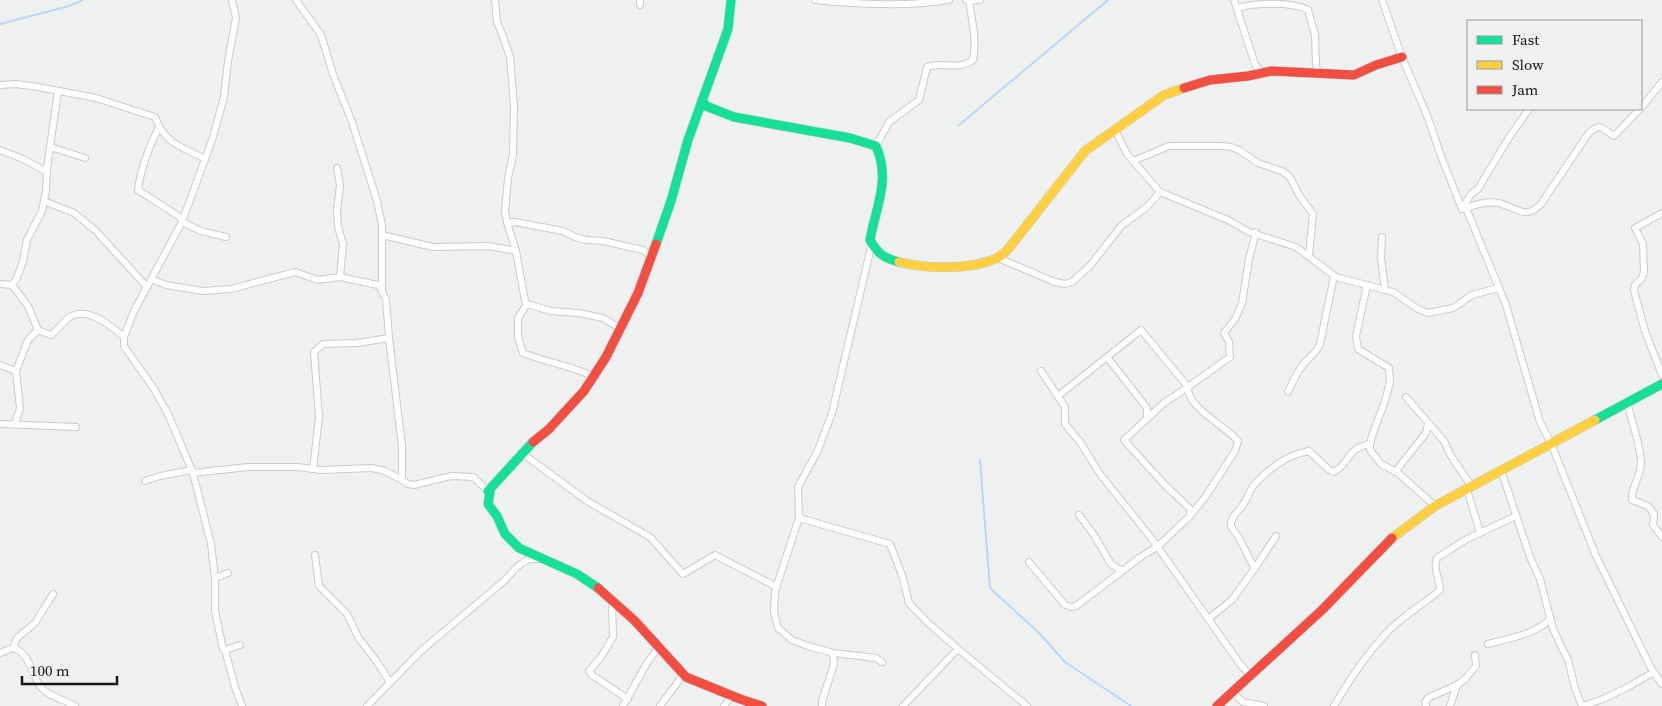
<svg xmlns="http://www.w3.org/2000/svg" width="1662" height="706" font-family="'Source Serif 4',serif">
<style>
.lines{fill:none;stroke-linecap:round;stroke-linejoin:round}
.stream{stroke:#bad8f6;stroke-width:2}
.street-casing{stroke:#cbcbcc;stroke-width:8}
.fast-casing{stroke:#cbcbcc;stroke-width:10}
.slow-casing{stroke:#cbcbcc;stroke-width:10}
.jam-casing{stroke:#cbcbcc;stroke-width:10}
.street{stroke:#fdfdfd;stroke-width:6}
.fast{stroke:#16e098;stroke-width:9}
.slow{stroke:#ffcf43;stroke-width:9}
.jam{stroke:#f24e42;stroke-width:9}
</style>
<rect width="100%" height="100%" fill="#eff0f0"/>
<g class="lines">
<g class="stream">
<path d="M0,24L69,6L83,0"/>
<path d="M959,125L1108,0"/>
<path d="M980,460L990,588L1040,634L1065,662L1131,706"/>
</g>
<g class="street-casing">
<g id="street">
<path d="M232,0L236,18L228,61L224,97L212,140L182,222L134,311L124,337V346L154,389L168,414L193,473L211,544L215,578V611L223,649L225,650L235,687L242,706"/>
<path d="M296,0L321,35L333,74L352,122L377,201L382,225V291"/>
<path d="M495,0L497,22L501,31L510,57L514,106L513,155L508,178L505,212L509,229L516,251L525,301L527,304"/>
<path d="M815,0C858,4 905,7 949,0"/>
<path d="M1234,0L1255,64L1261,72"/>
<path d="M1382,0L1402,57L1428,118L1441,156L1462,209L1466,208L1506,305L1540,422L1551,443L1596,556L1652,670L1662,684"/>
<path d="M969,1L980,0"/>
<path d="M640,5V0"/>
<path d="M1237,8C1255,3 1291,1 1308,10L1315,35L1316,66L1318,73"/>
<path d="M0,85L16,84L38,87L96,98L155,117C166,145 181,146 205,159"/>
<path d="M1641,108L1662,82"/>
<path d="M159,127C149,147 141,167 138,190L183,219"/>
<path d="M1115,130L1127,154L1160,192L1228,220L1249,232L1296,247L1336,277L1393,292L1418,309L1428,313L1453,308L1472,295L1498,288"/>
<path d="M876,146L889,122L919,100L927,67C944,61 957,71 973,60C977,41 972,20 969,1L966,0"/>
<path d="M50,147L85,158"/>
<path d="M0,150L23,159L47,172"/>
<path d="M1133,161L1169,146H1221L1231,147L1239,150L1258,163L1282,171L1290,177L1299,195L1313,214L1309,255"/>
<path d="M337,168L340,185L337,210L338,227L343,244L340,277L378,285L381,288L382,292L386,299L389,338L402,446V480L408,484L414,485L451,476L473,477L488,491"/>
<path d="M44,201L74,213L96,231L147,287"/>
<path d="M1466,208C1477,204 1487,201 1498,203C1517,207 1525,221 1541,204L1588,134C1602,121 1602,130 1614,136L1640,109"/>
<path d="M1462,209L1471,194L1478,189L1508,139L1529,109"/>
<path d="M1662,213L1635,228L1643,244L1644,272L1642,278L1635,285L1634,291L1645,331L1662,375"/>
<path d="M182,222L201,231L226,237"/>
<path d="M507,223L515,222L563,231L575,237L586,240L603,241L643,250L652,258"/>
<path d="M382,235L433,247L489,246L516,251"/>
<path d="M1382,237L1381,258L1385,290"/>
<path d="M998,258L1055,282L1065,284L1072,282L1089,267L1122,225L1147,207L1160,192"/>
<path d="M151,279L166,285L203,291L231,289L295,272L318,280L340,277"/>
<path d="M0,284L12,285L17,278L23,261L27,240L42,211L46,190L47,168L58,91"/>
<path d="M12,285L28,306L38,330"/>
<path d="M1367,285L1356,336L1358,349L1389,368L1390,382L1385,401L1372,436L1370,444V450L1381,464L1398,473L1435,506"/>
<path d="M527,304L518,318V337L523,353C546,362 571,366 593,376"/>
<path d="M527,304L551,311L579,313L603,318L621,329"/>
<path d="M1107,357L1147,408V419"/>
<path d="M0,365L16,371"/>
<path d="M1041,371L1065,407V424L1080,442L1100,474L1152,539L1240,664L1250,675"/>
<path d="M1288,392C1292,384 1296,373 1302,366C1308,358 1316,354 1320,344L1334,276"/>
<path d="M1058,396L1141,330L1188,387L1164,403L1124,440L1164,484L1187,506L1190,509V516"/>
<path d="M1406,397L1444,441L1451,456L1472,487"/>
<path d="M1627,402C1632,422 1640,443 1641,463C1641,476 1631,487 1632,500L1648,506L1654,514L1653,525L1662,537"/>
<path d="M0,424L76,427"/>
<path d="M15,424L20,408L16,371L28,340L38,330L51,335C55,332 67,318 71,316C89,307 111,326 124,337"/>
<path d="M522,453L587,501L650,537L683,574L715,555L777,587"/>
<path d="M313,469L319,417L314,352L323,344L357,343L389,338"/>
<path d="M1501,470L1530,557L1540,579L1553,629L1568,660L1575,688L1582,706"/>
<path d="M1395,472L1426,433L1428,424"/>
<path d="M193,473L248,467H297L321,470L372,468L385,471L402,480"/>
<path d="M145,481L160,476L192,470"/>
<path d="M1467,490L1480,532"/>
<path d="M1079,515L1094,535L1111,564L1122,571"/>
<path d="M799,518L890,544L903,578L909,603L927,622L958,649L1027,706"/>
<path d="M315,555L319,586L347,614L358,637L377,662L390,682"/>
<path d="M1029,562L1065,605L1071,607L1076,606L1142,556L1157,547L1190,516L1206,496L1235,451L1238,441C1226,426 1187,408 1188,387L1230,357L1229,342L1224,333L1235,319L1242,303L1249,259L1256,232"/>
<path d="M1255,568C1248,558 1244,545 1237,535C1234,531 1231,528 1231,525C1230,517 1239,511 1243,505C1247,499 1249,491 1254,485C1269,468 1286,455 1309,451L1328,469L1334,472C1351,462 1346,449 1370,444"/>
<path d="M215,578L228,573"/>
<path d="M612,599L613,637L601,657L589,671L592,675L628,699"/>
<path d="M1208,619L1232,600L1255,568L1276,536"/>
<path d="M1488,644C1504,640 1541,633 1550,618"/>
<path d="M13,648L17,638L35,623L53,594"/>
<path d="M225,650L240,645"/>
<path d="M0,653L13,648C30,653 31,673 40,686C48,697 64,699 75,706"/>
<path d="M833,653L876,658L882,662"/>
<path d="M1232,692L1243,702L1264,706"/>
<path d="M367,706L422,650L504,581L518,566L529,559H540"/>
<path d="M623,706L647,663L658,648"/>
<path d="M660,706L683,675"/>
<path d="M724,706L732,696"/>
<path d="M822,706V701L834,664L833,653L808,646L792,640L778,628L774,612L775,591L799,518L798,487L818,450L832,413L871,247"/>
<path d="M903,706L958,649"/>
<path d="M1334,706C1351,677 1371,646 1397,623C1411,611 1426,602 1440,590C1439,576 1433,571 1437,558L1465,540L1516,516"/>
<path d="M1426,706L1425,702L1428,698L1457,685"/>
<path d="M1450,706L1457,685L1465,679L1476,666L1475,655"/>
<path d="M1582,706L1603,699L1626,688L1654,672"/>
</g>
</g>
<g class="fast-casing">
<g id="fast">
<path d="M702,100L706,106L734,117L850,138L876,146C891,180 876,206 870,240C878,254 884,258 899,262"/>
<path d="M656,244L671,201L688,140L728,29L731,0"/>
<path d="M1595,420L1662,384"/>
<path d="M533,442L488,491L490,492L488,504L497,516L505,534L519,548L577,574L598,588"/>
</g>
</g>
<g class="slow-casing">
<g id="slow">
<path d="M899,262C926,269 972,270 997,258C1002,256 1005,252 1009,248L1085,151L1164,95L1184,88"/>
<path d="M1392,538L1435,506L1595,420"/>
</g>
</g>
<g class="jam-casing">
<g id="jam">
<path d="M1184,88L1210,80L1248,76L1272,71L1354,75L1376,65L1402,57"/>
<path d="M533,442L549,429L584,391L606,357L638,293L656,244"/>
<path d="M598,588L635,621L686,677L740,699L762,706"/>
<path d="M1217,706L1322,610L1392,538"/>
</g>
</g>
<use href="#street" class="street"/>
<use href="#fast" class="fast"/>
<use href="#slow" class="slow"/>
<use href="#jam" class="jam"/>
</g>
<rect x="1467" y="20" width="175" height="90" fill="#eef0f1" stroke="#979999"/>
<rect x="1477" y="36" width="25" height="8" fill="#16e098" stroke="#979999"/>
<text x="1512" y="45" font-size="15" fill="#151616">Fast</text>
<rect x="1477" y="61" width="25" height="8" fill="#ffcf43" stroke="#979999"/>
<text x="1512" y="70" font-size="15" fill="#151616">Slow</text>
<rect x="1477" y="86" width="25" height="8" fill="#f24e42" stroke="#979999"/>
<text x="1512" y="95" font-size="15" fill="#151616">Jam</text>
<path d="M22 676v8h95v-8" fill="none" stroke="#151616" stroke-width="2.5"/>
<text x="30" y="676" font-size="15" fill="#151616" stroke="#eef0f1" stroke-width="4" paint-order="stroke">100 m</text>
</svg>
